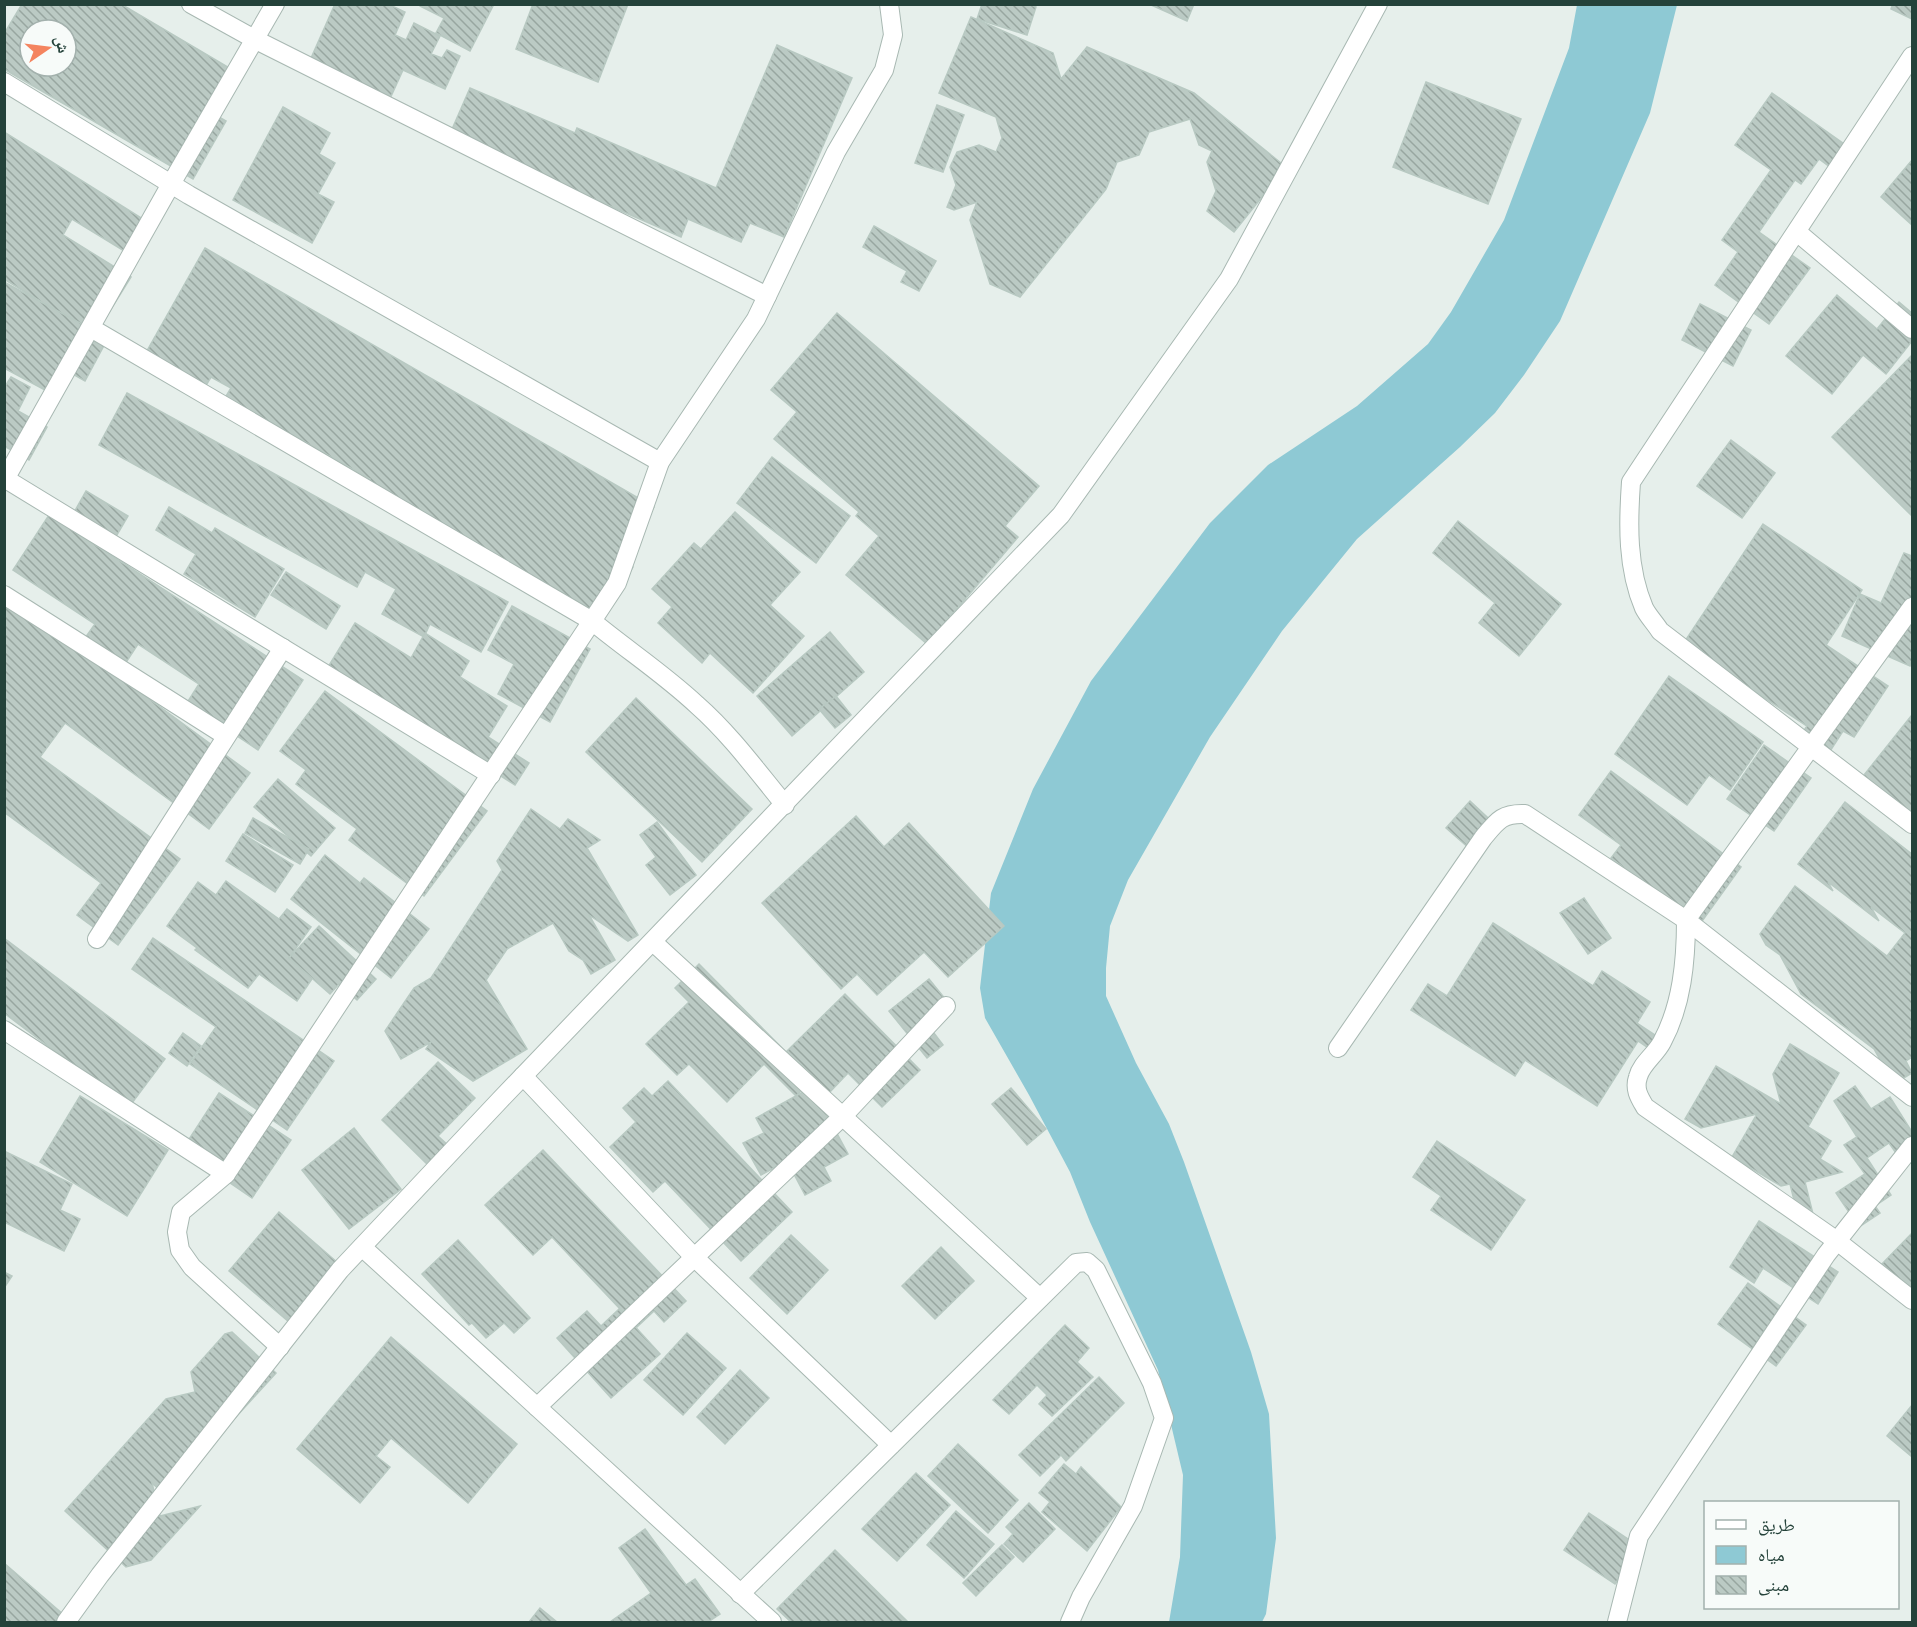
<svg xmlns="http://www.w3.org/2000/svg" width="1917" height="1627" font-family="'Sofia Sans Condensed','Noto Naskh Arabic',sans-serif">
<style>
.water{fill:#8ec9d4}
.building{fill:url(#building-back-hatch);stroke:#b8c9c2;stroke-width:1.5;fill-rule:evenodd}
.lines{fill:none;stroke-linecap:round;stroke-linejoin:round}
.minor-casing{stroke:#a8b8b2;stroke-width:20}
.minor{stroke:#fff;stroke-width:18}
</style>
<defs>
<pattern id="building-back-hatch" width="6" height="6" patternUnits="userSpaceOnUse" patternTransform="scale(1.5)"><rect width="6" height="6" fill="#bbcac4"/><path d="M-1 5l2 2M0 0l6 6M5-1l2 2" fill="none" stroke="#98a6a0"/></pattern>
</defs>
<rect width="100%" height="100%" fill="#e6efeb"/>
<path class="water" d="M1577,5H1677L1650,113L1560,321L1524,375L1495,413L1460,447L1357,539L1282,631L1210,737L1128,880L1110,926L1106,968V996L1136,1063L1169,1124L1184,1162L1251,1352L1269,1414L1276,1538L1266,1614L1262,1622H1169L1180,1557L1183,1475L1158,1370L1090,1222L1070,1172L1029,1095L985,1018L980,988L991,893L1033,789L1091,681L1210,523L1268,465L1357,406L1428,344L1451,312L1504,220L1569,48Z"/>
<g class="building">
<path d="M22,4H121L243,76L219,117L226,121L193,179L4,69V34ZM30,30H66V66H30Z"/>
<path d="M335,4H388L405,12L395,35L406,40L414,23L440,36L431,54L442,58L447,50L460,56L445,89L403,70L388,103L308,65Z"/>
<path d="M420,4H494L470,51L436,33L444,18L420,6Z"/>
<path d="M533,4H628L598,82L516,49Z"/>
<path d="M982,4H1029L1036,7L1027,35L977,19Z"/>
<path d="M1149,4H1194L1187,21Z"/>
<path d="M1893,4H1912V19L1891,9Z"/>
<path d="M971,17L1053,53L1061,79L1087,47L1194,93L1286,167L1234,232L1207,211L1216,191L1207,162L1212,151L1199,145L1190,119L1149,132L1139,155L1117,162L1106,189L1020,297L990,284L970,220L977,202L954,210L947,207L956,185L950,167L957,152L979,145L996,152L1002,138L996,117L939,93Z"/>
<path d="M777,45L852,78L784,237L750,223L741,242L688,219L681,237L449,136L470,88L575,133L577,128L716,188Z"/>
<path d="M1426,82L1521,119L1488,204L1393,167Z"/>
<path d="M1772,93L1854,151L1838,173L1819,159L1801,184L1795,180L1759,232L1810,268L1769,324L1715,285L1738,252L1722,240L1771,170L1735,145Z"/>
<path d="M937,105L964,115L943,172L915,163Z"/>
<path d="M283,107L330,133L319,154L335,163L318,194L334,202L312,243L233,200Z"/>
<path d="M4,132L154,226L134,257L72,219L63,235L131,277L95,335L4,279Z"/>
<path d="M1912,160V225L1881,197Z"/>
<path d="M874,226L936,261L919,291L901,282L907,271L863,247Z"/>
<path d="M205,248L654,507L624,561L633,567L599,625L362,495L370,479L298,438L290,453L217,411L231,388L211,377L198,399L139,365Z"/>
<path d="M4,282L108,338L85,381L71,373L58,397L4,368Z"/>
<path d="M1837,295L1877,329L1899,302L1912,313V341L1886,374L1863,355L1832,394L1786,356Z"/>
<path d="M1700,304L1751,330L1733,366L1682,340Z"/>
<path d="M837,313L1039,486L1005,526L1018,537L927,644L846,575L879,536L856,516L859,512L774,439L797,412L771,390Z"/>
<path d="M1912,355V516L1832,437Z"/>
<path d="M11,377L30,387L18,411L47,427L29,460L6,447L4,450V388Z"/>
<path d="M127,393L508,602L481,652L430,624L424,637L382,614L396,589L365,572L357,587L99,445Z"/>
<path d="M1731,440L1775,473L1742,518L1697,486Z"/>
<path d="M772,457L850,516L816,563L737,503Z"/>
<path d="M86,491L128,516L114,540L72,516Z"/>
<path d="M169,507L212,533L215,528L284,569L255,617L184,574L196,554L156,530Z"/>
<path d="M735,512L800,572L770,605L804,636L753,693L710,653L702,663L658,623L672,607L652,589L694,543L701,549Z"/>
<path d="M49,515L303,680L258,750L216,722L185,706L199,684L138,644L125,664L85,638L95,624L13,570Z"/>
<path d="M1458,521L1561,604L1519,656L1479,623L1495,603L1433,553Z"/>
<path d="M1763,524L1862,590L1826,645L1888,686L1854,737L1843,731L1825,759L1797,741L1807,726L1683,644Z"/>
<path d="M1904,553L1912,556V660L1910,666L1842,636L1860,594L1881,603Z"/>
<path d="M286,572L340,606L326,629L271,595Z"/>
<path d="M9,596L250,773L209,829L65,723L40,757L180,859L118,945L77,915L101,883L4,812V601Z"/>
<path d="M512,606L590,649L550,722L498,694L514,664L488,650Z"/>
<path d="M355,623L411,658L425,633L469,661L460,677L507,706L488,737L529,763L515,785L328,667Z"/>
<path d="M830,632L864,672L792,736L757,696Z"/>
<path d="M1669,676L1763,742L1730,790L1709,775L1687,805L1615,754Z"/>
<path d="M325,691L487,811L424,896L349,840L357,829L296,784L306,770L280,751Z"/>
<path d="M836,696L851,715L835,728L819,709Z"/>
<path d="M636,698L752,809L702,862L586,752Z"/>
<path d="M1912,715V816L1860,780Z"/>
<path d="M1764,745L1811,778L1774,831L1727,799Z"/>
<path d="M1611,771L1741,867L1700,924L1611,858L1621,845L1579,815Z"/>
<path d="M278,779L335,828L311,856L254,807Z"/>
<path d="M1470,801L1501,830L1478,856L1446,828Z"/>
<path d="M1845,802L1912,854V1057L1906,1061L1912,1073L1902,1079L1883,1065L1874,1049L1801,994L1780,955L1766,945L1760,934L1795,886L1887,956L1905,933L1871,907L1879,921L1828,882L1833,891L1798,864Z"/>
<path d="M531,809L560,829L568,819L600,840L587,848L638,935L628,941L589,915L615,960L591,974L583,960L569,951L553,923L507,949L486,980L527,1049L473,1081L426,1049L431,1042L401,1059L385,1031L414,988L431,978L502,870L497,861Z"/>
<path d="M856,816L884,847L909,823L1004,926L948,977L924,952L877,995L857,974L841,989L762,903Z"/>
<path d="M253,818L309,849L300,864L245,833Z"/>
<path d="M657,822L696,875L670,895L646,865L656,857L640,835Z"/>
<path d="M243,834L293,865L275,892L226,861Z"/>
<path d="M325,855L360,883L364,878L429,929L391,978L291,899Z"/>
<path d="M226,881L279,919L287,909L311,927L289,958L314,976L297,1001L259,974L248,988L195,950L197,948L167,926L198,882L216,895Z"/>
<path d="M1584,898L1611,938L1588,954L1560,913Z"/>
<path d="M1493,923L1593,986L1602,971L1650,1002L1637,1023L1658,1037L1651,1050L1638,1041L1597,1106L1525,1060L1515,1076L1411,1010L1428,984L1447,996Z"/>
<path d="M319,926L376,979L357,1000L339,984L330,994L289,958Z"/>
<path d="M4,938L165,1059L129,1107L4,1013Z"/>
<path d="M153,938L334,1061L287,1130L190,1064L216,1027L132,969Z"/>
<path d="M699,964L786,1052L845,994L920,1070L882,1107L848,1073L829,1093L813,1078L796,1096L764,1064L727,1102L689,1064L677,1075L646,1044L689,1002L675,988Z"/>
<path d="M929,979L951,1006L927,1024L943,1045L927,1058L889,1011Z"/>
<path d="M183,1033L201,1046L187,1066L169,1053Z"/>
<path d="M1790,1044L1839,1073L1808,1127L1831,1141L1820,1159L1842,1172L1805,1182L1813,1214L1795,1204L1790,1184L1781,1186L1732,1157L1757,1114L1701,1128L1685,1119L1716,1066L1781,1104L1773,1074Z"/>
<path d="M438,1062L475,1098L438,1136L450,1147L430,1167L382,1120Z"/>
<path d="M668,1081L792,1212L741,1261L665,1181L653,1192L610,1147L636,1122L623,1108L644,1088L652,1096Z"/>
<path d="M1855,1086L1871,1109L1890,1097L1912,1132V1142L1896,1153L1889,1143L1867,1158L1891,1195L1875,1206L1880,1213L1859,1227L1836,1193L1865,1174L1844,1145L1857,1137L1834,1101Z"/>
<path d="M812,1087L848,1154L824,1167L831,1181L805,1195L787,1161L761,1175L743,1143L764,1133L756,1118Z"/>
<path d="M1011,1088L1046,1129L1027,1145L992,1104Z"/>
<path d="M219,1093L291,1140L252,1198L182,1150Z"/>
<path d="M80,1096L168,1150L127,1216L40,1162Z"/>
<path d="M354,1128L401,1189L349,1229L302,1170Z"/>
<path d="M1437,1141L1525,1200L1491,1250L1431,1210L1441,1196L1413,1177Z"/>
<path d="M543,1150L686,1301L664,1322L654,1311L637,1327L552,1237L533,1255L485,1205Z"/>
<path d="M4,1151L72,1184L60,1210L80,1219L64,1251L4,1222Z"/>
<path d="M279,1212L338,1263L289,1322L229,1271Z"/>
<path d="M1759,1221L1838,1272L1818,1304L1763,1268L1754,1283L1730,1267Z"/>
<path d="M1912,1233V1301L1879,1267Z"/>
<path d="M791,1235L828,1270L787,1314L750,1278Z"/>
<path d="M458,1240L530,1318L514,1333L504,1323L486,1338L472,1323L469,1325L422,1274Z"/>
<path d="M941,1247L974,1281L935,1319L902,1286Z"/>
<path d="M4,1272L12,1276L4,1288Z"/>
<path d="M1748,1283L1806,1325L1776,1366L1718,1324Z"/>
<path d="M619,1309L660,1354L611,1398L557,1338L587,1311L601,1326Z"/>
<path d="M1065,1325L1089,1348L1077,1362L1093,1377L1052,1416L1039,1404L1047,1395L1037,1385L1009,1414L993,1400Z"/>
<path d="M232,1332L276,1373L165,1495L152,1483L160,1516L200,1506L151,1560L126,1567L65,1511L166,1399L195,1392L191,1372L225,1334Z"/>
<path d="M687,1333L726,1368L683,1415L644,1380Z"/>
<path d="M391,1337L517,1444L468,1503L391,1438L376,1456L390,1467L360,1503L297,1449Z"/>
<path d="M740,1370L769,1398L725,1444L697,1417Z"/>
<path d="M1099,1377L1124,1403L1066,1461L1061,1455L1040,1476L1019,1455Z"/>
<path d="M1912,1405V1457L1887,1436Z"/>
<path d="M958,1444L1018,1500L988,1533L928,1476Z"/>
<path d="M1064,1464L1076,1474L1081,1467L1121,1507L1087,1551L1042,1512L1050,1502L1039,1493Z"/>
<path d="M916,1473L950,1505L897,1561L862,1529Z"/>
<path d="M1029,1503L1055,1529L1023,1562L1004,1544L1013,1534L1006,1527Z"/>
<path d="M956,1511L994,1544L964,1578L927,1545Z"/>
<path d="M1589,1513L1640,1547L1615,1584L1564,1550Z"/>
<path d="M645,1529L686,1585L695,1579L720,1614L708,1622H610L651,1593L619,1548Z"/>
<path d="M1002,1545L1014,1557L976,1596L963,1583Z"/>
<path d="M835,1550L908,1622H791L777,1609Z"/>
<path d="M4,1563L72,1622H4Z"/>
<path d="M540,1608L557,1622H529Z"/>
</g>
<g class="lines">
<g class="minor-casing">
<g id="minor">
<path d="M191,4L256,40L767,296"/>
<path d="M1912,56L1631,482C1628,524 1627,568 1644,608C1648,616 1655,623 1660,631L1912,824"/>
<path d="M4,82L189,195L660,462"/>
<path d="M1797,232L1912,329"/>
<path d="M91,328L592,621L226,1174L181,1212L177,1232L180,1250L192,1267L280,1347"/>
<path d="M4,478L491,775"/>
<path d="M4,481L171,184L275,4"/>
<path d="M4,595L226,736"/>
<path d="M1912,607L1686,920C1686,961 1682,1005 1662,1042C1656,1054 1641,1064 1638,1077C1634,1089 1639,1097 1645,1107L1837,1241L1912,1300"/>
<path d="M785,805C757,771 730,734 697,705C664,674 627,650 592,621L617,583L660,462L756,319L836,152L884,70L893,35L889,4"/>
<path d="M97,939L283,648"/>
<path d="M653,942L1040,1298"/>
<path d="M4,1030L226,1174"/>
<path d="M1338,1048L1483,838C1497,821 1502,813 1525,814L1686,920L1912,1097"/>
<path d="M523,1076L694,1257L891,1445"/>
<path d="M362,1247L772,1622"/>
<path d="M537,1407L843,1116L946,1006"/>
<path d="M740,1594L1076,1263L1087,1262L1096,1270L1152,1383L1164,1418L1133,1506L1081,1597L1070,1622"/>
<path d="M66,1622L100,1575L340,1270L500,1100L1061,515L1229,279L1378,4"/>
<path d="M1617,1622L1639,1536L1826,1255L1912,1146"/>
</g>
</g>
<use href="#minor" class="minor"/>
</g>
<rect width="1917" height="1627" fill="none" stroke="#24423a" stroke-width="12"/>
<rect x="1704" y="1501" width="195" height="108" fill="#f7fbf9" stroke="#a3b1ad" stroke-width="1.5"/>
<rect x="1716" y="1520" width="30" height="9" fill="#ffffff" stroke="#a3b1ad" stroke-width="1.5"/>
<text x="1758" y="1531" font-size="18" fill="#24423a">طريق</text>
<rect x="1716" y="1546" width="30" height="18" fill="#8ec9d4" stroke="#a3b1ad" stroke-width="1.5"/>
<text x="1758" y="1561" font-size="18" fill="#24423a">مياه</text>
<rect x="1716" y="1576" width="30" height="18" fill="url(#building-back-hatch)" stroke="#a3b1ad" stroke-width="1.5"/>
<text x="1758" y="1591" font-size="18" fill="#24423a">مبنى</text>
<g transform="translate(48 48) rotate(76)"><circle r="28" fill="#f7fbf9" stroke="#a3b1ad" stroke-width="1.5"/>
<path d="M0-4.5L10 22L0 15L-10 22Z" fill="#f4845f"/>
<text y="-9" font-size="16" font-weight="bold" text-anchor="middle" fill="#24423a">ش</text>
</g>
</svg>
